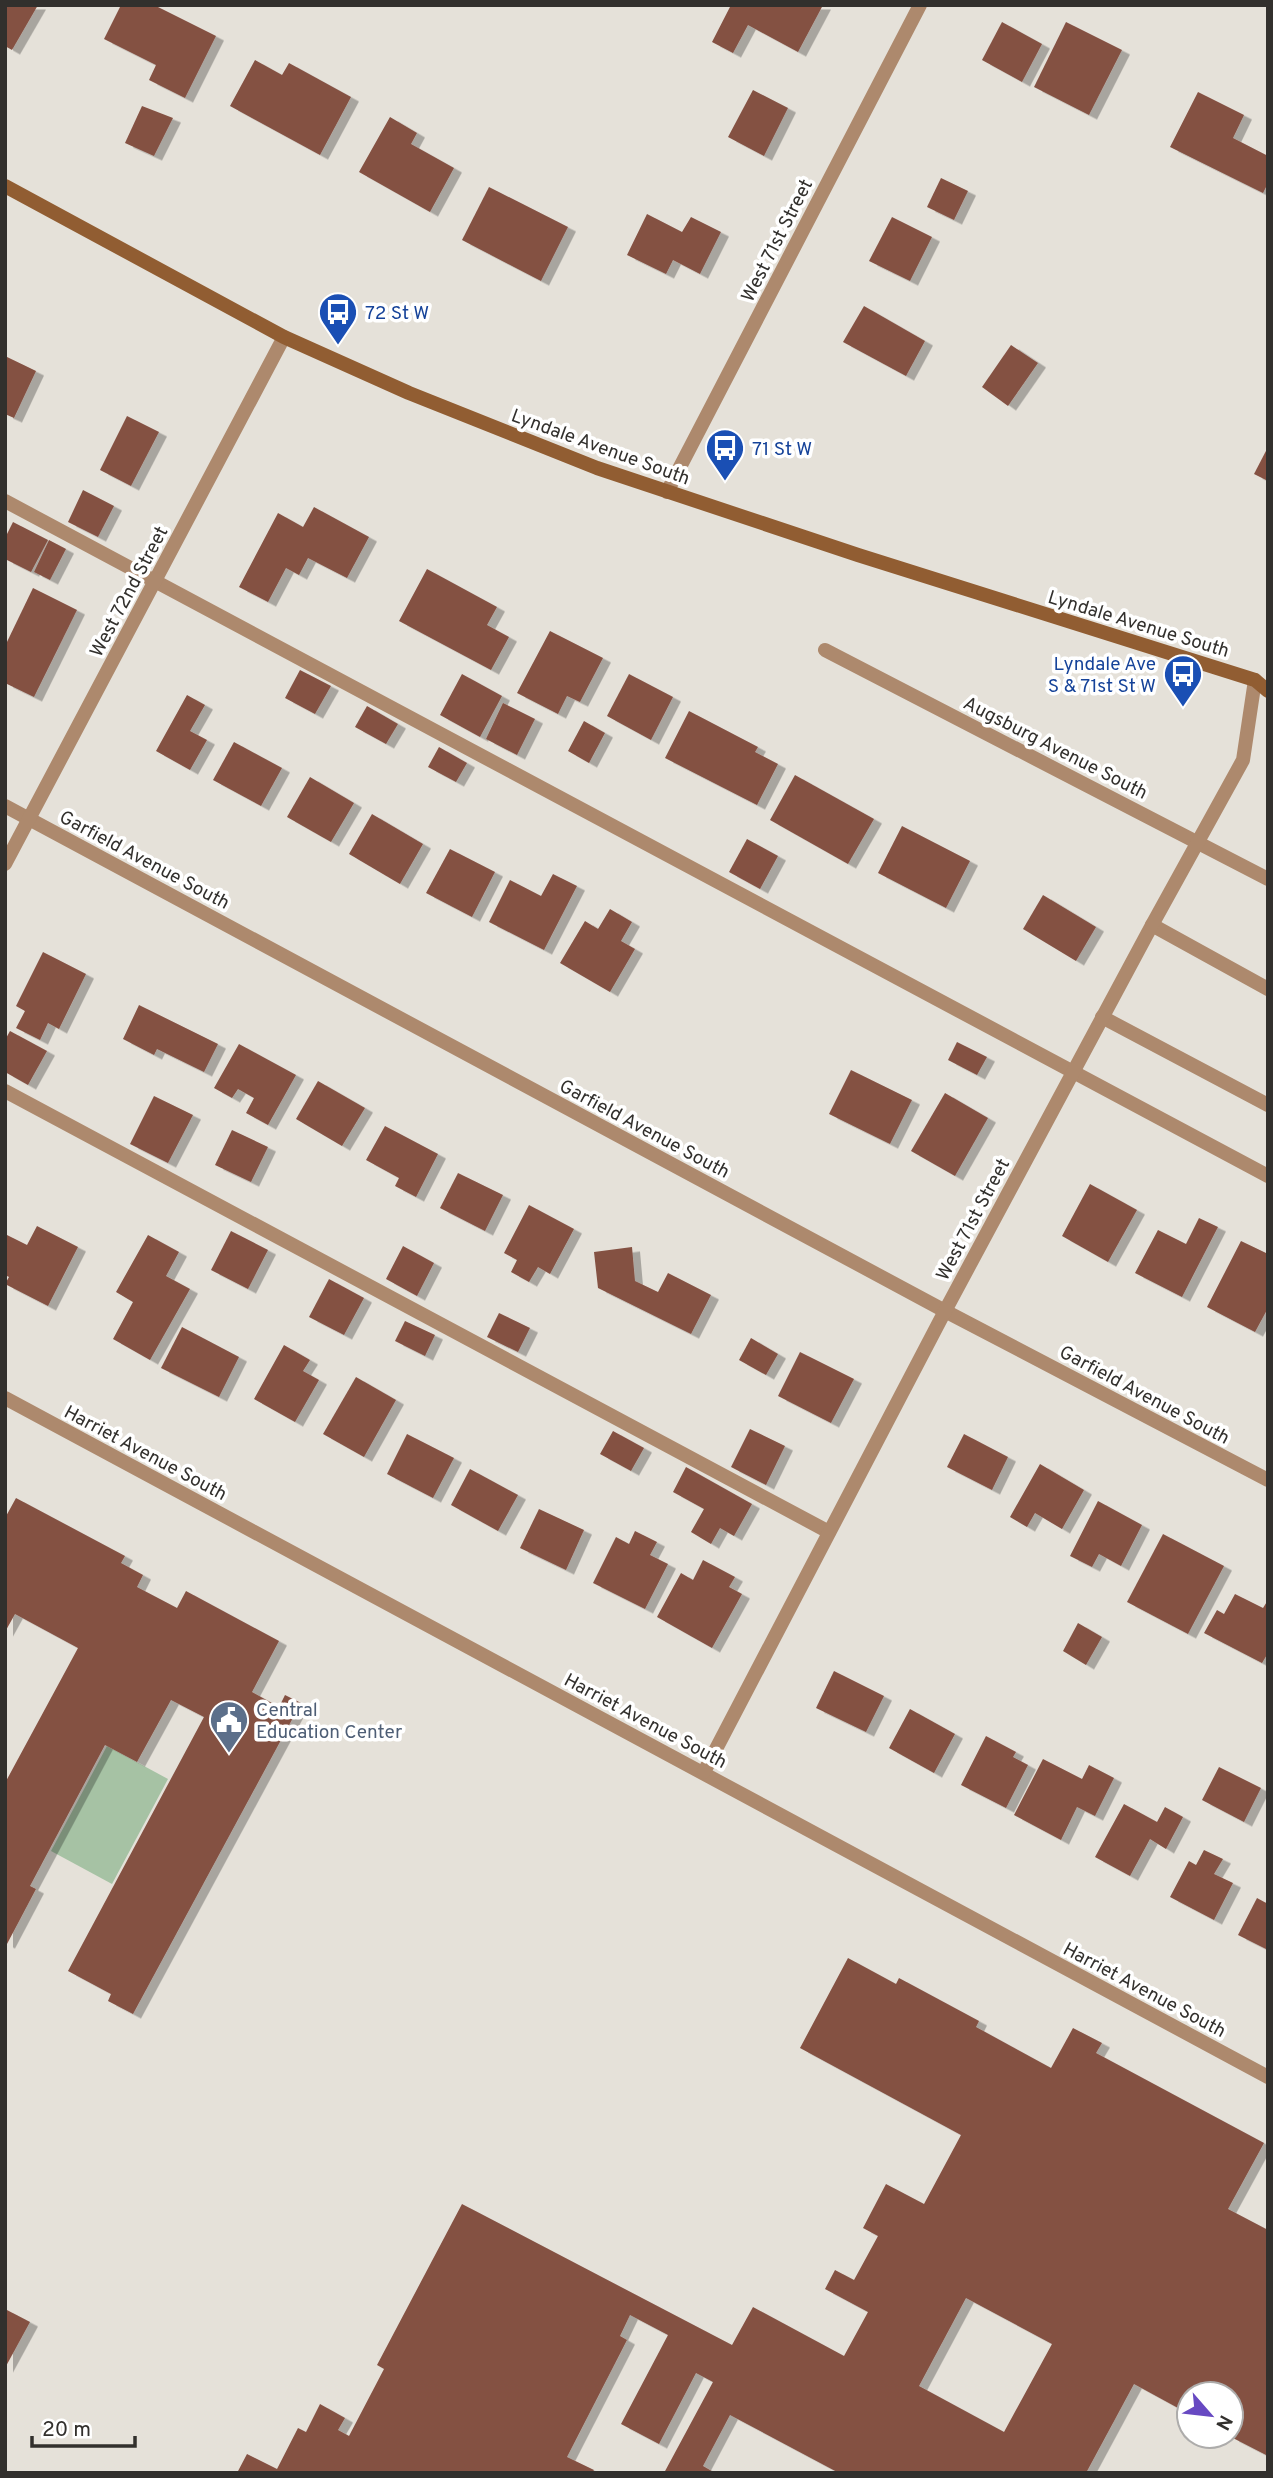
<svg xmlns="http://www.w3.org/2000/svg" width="1273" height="2478" font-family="Overpass,sans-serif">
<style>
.green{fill:#a6c2a4}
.building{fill:#845143;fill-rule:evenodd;filter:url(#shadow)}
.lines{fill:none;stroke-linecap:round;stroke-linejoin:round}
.service{stroke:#ad896d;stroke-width:14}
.minor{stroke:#ad896d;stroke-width:14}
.secondary{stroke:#915d32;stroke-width:14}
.labels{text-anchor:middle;stroke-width:7;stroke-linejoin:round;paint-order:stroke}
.street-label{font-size:19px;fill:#32302d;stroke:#fff}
.transit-label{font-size:19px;fill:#164399;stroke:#fff;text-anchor:start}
.service-label{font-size:19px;fill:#4e5e75;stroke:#fff;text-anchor:start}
</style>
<defs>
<filter id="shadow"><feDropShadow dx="8" dy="4.5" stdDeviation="0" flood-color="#0004"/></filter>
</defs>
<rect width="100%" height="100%" fill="#e5e1d9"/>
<path class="green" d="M107,1746L168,1779L112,1884L51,1851Z"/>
<g class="building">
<path d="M5,5H38L12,50L5,46Z"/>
<path d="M121,5H154L216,36L185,98L149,80L156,65L104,39Z"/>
<path d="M731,5H823L798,52L748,25L733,53L712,42Z"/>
<path d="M1002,22L1042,44L1022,82L982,60Z"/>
<path d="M1066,22L1122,50L1089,115L1034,87Z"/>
<path d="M255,60L282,75L289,63L351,97L320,155L230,106Z"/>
<path d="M753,90L788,108L764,156L728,137Z"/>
<path d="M1198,92L1244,115L1233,138L1268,156V183L1263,193L1170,147Z"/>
<path d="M142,106L173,118L154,156L125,143Z"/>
<path d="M390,117L417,133L411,144L454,168L430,212L359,172Z"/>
<path d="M941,178L968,191L954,220L927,207Z"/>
<path d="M489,187L568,227L541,281L462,240Z"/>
<path d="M647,214L682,232L691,217L721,232L700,274L673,260L666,274L627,255Z"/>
<path d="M892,217L932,237L910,281L869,261Z"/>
<path d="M864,306L925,341L906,376L843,342Z"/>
<path d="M1011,345L1038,363L1008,406L982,387Z"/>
<path d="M5,356L36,371L14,418L5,414Z"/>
<path d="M127,416L159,432L131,486L100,470Z"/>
<path d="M1268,447V481L1254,474Z"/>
<path d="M83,490L114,506L98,537L68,522Z"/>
<path d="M314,507L369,537L347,578L308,558L299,575L286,568L268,602L239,587L278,513L303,527Z"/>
<path d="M13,522L48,540L31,572L5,559V538Z"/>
<path d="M49,540L66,549L50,580L34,572Z"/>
<path d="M427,569L497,607L487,625L509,637L491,670L399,621Z"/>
<path d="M33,588L77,610L34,697L5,683V646Z"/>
<path d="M550,631L603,658L580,702L567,696L558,714L517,693Z"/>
<path d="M300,670L331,686L315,714L285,698Z"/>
<path d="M462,674L502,696L480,737L440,715Z"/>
<path d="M629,674L673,697L651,740L607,716Z"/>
<path d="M187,695L205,705L190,731L207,740L190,770L156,751Z"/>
<path d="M503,703L535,719L517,755L486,739Z"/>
<path d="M367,706L398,724L386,744L355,727Z"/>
<path d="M689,711L758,747L755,752L778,764L757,805L665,758Z"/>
<path d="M584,721L605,733L589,763L568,751Z"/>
<path d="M234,742L282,768L261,806L213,780Z"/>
<path d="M439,747L467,763L456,782L428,767Z"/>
<path d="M795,775L874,819L848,864L770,820Z"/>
<path d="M310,777L354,803L331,842L287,817Z"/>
<path d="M372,814L423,844L400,884L349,854Z"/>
<path d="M902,826L970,861L946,908L878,873Z"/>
<path d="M747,839L778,856L760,889L729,872Z"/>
<path d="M450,849L495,872L472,917L426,893Z"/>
<path d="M553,874L577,886L544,950L489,922L510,880L541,896Z"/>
<path d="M1043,895L1096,927L1076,961L1023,929Z"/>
<path d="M610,909L632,922L621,941L635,949L610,992L560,963L585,921L598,929Z"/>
<path d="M43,952L86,974L59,1029L48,1023L40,1040L16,1028L25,1011L16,1006Z"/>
<path d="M139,1005L218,1044L204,1072L157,1049L154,1055L123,1039Z"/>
<path d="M10,1031L47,1051L28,1085L5,1072V1040Z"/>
<path d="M957,1042L987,1057L977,1075L948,1060Z"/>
<path d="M239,1044L296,1075L268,1125L246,1113L254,1098L238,1089L232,1098L214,1088Z"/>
<path d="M851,1070L912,1100L890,1144L829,1114Z"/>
<path d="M318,1081L365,1108L342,1146L296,1119Z"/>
<path d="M945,1093L988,1118L955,1176L911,1151Z"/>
<path d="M154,1096L193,1115L168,1163L130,1144Z"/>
<path d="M385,1126L438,1154L416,1197L395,1186L399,1178L366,1160Z"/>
<path d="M232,1130L268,1147L251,1182L215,1165Z"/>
<path d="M458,1173L503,1195L485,1231L440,1208Z"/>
<path d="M1090,1184L1137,1210L1108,1262L1062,1236Z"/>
<path d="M529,1205L574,1229L550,1274L538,1267L529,1282L511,1272L517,1260L504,1253Z"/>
<path d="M1199,1218L1218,1227L1182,1297L1135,1273L1158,1230L1186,1244Z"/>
<path d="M37,1226L78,1247L48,1306L5,1284L9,1277L5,1275V1234L27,1245Z"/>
<path d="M231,1231L268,1250L248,1289L211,1270Z"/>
<path d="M148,1235L179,1252L166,1276L190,1289L150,1360L113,1339L133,1302L116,1292Z"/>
<path d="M1241,1241L1266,1253L1268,1249V1308L1255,1332L1207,1307Z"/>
<path d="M403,1246L434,1263L417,1296L386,1279Z"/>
<path d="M632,1247L635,1281L658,1292L668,1273L711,1295L691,1334L598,1288L594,1252Z"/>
<path d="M329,1279L364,1298L344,1335L309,1317Z"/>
<path d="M499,1313L530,1328L518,1352L487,1337Z"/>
<path d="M405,1321L435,1335L425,1356L395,1341Z"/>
<path d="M182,1327L239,1357L219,1397L161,1368Z"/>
<path d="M751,1338L778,1354L766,1375L739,1360Z"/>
<path d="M284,1345L310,1360L303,1371L319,1380L295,1422L254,1399Z"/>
<path d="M800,1352L854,1379L831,1423L778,1396Z"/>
<path d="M356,1377L396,1400L364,1457L323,1434Z"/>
<path d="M750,1429L785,1446L766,1485L731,1467Z"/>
<path d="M613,1431L644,1448L631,1471L600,1454Z"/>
<path d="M407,1434L454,1458L433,1498L387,1474Z"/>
<path d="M964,1434L1008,1457L992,1490L947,1467Z"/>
<path d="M1040,1464L1084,1490L1062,1529L1035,1513L1027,1527L1010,1517Z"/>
<path d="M686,1467L752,1504L734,1536L720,1528L711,1544L691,1532L704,1509L673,1492Z"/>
<path d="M470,1469L518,1495L498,1531L451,1505Z"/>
<path d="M16,1498L125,1556L121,1563L143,1575L137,1587L177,1608L186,1591L279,1641L252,1692L279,1707L285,1695L301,1703L133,2014L108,2001L111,1994L68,1971L204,1717L171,1700L137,1762L105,1745L30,1886L36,1889L7,1944L5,1943V1783L78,1648L15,1614L5,1632V1518Z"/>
<path d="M1098,1501L1142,1525L1121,1566L1099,1554L1092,1567L1070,1556Z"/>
<path d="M539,1509L584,1530L566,1570L520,1548Z"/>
<path d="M635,1531L657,1542L650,1555L668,1564L645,1609L593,1583L616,1537L629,1544Z"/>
<path d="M1163,1534L1224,1566L1188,1634L1127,1602Z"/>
<path d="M703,1560L735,1577L729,1587L742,1594L712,1648L657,1617L681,1573L693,1580Z"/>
<path d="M1235,1594L1263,1608L1268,1600V1653L1262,1663L1204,1633L1217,1610L1224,1614Z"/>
<path d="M1078,1623L1102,1637L1086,1665L1063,1651Z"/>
<path d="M834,1671L884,1696L866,1732L816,1708Z"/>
<path d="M910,1709L955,1734L934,1773L889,1748Z"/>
<path d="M986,1736L1016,1752L1013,1757L1028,1765L1006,1808L961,1785Z"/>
<path d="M1043,1759L1082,1779L1089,1765L1114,1778L1095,1816L1077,1807L1061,1840L1014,1815Z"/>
<path d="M1219,1767L1261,1788L1244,1822L1202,1800Z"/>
<path d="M1124,1804L1157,1822L1165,1807L1183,1817L1166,1849L1150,1839L1130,1876L1095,1857Z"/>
<path d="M1204,1850L1223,1859L1214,1874L1233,1883L1214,1920L1170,1897L1189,1861L1196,1865Z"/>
<path d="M1257,1898L1268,1904V1950L1238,1935Z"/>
<path d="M848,1958L896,1984L899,1978L979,2021L976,2027L1051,2068L1073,2028L1102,2043L1096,2053L1264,2143L1228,2209L1268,2230V2456L1231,2437V2394H1189V2414L1134,2384L1086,2473H839L730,2415L703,2466L715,2473H664L713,2382L696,2373L659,2444L621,2424L668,2335L630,2315L620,2336L627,2340L567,2457L594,2470L592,2473H237L247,2454L277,2469L298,2428L306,2432L320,2404L345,2418L338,2430L349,2436L384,2369L377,2365L462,2204L732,2345L753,2307L844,2356L868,2312L825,2289L835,2270L854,2280L878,2236L863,2228L886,2184L924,2204L961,2135L800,2048ZM966,2298L1052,2344L1004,2432L919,2386Z"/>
<path d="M5,2309L30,2322L5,2368Z"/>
</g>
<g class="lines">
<g class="service">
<path d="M5,501L1268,1176"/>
<path d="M1152,925L1268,989"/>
<path d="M1102,1017L1268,1105"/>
<path d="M5,1091L829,1532"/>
</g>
<g class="minor">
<path d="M667,492L920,5"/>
<path d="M825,650L1268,879"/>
<path d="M5,806L945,1311L1268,1480"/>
<path d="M5,864L284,337"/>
<path d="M5,1398L1268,2077"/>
<path d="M704,1772L945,1311L1152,925L1243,760L1255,680"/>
</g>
<path class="secondary" d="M5,186L284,337L409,393L597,468L858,555L1255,680L1268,691"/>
</g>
<defs>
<g id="bus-pin" transform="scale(2.0125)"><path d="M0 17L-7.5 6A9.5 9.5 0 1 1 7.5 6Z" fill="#1a4fb4" stroke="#fff"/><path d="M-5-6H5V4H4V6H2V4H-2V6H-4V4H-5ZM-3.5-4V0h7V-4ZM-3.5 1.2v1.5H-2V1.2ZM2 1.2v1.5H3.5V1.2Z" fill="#fff"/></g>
<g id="civic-pin" transform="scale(2.0125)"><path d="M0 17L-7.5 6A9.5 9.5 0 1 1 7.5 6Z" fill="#5c6f8a" stroke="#fff"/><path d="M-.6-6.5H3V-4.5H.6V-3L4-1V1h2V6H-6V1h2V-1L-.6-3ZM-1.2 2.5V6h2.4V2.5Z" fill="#fff"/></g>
</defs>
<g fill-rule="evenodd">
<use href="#bus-pin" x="338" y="312"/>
<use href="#bus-pin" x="725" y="448"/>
<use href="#bus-pin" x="1183" y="674"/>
<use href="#civic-pin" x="229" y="1720"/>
</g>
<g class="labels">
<g class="street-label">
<text transform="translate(776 240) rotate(-63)" y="7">West 71st Street</text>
<text transform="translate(601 446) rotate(20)" y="7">Lyndale Avenue South</text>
<text transform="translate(128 591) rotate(-62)" y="7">West 72nd Street</text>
<text transform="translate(1139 623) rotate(17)" y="7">Lyndale Avenue South</text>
<text transform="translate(1056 747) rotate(27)" y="7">Augsburg Avenue South</text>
<text transform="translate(145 859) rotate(28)" y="7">Garfield Avenue South</text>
<text transform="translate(645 1128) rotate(28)" y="7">Garfield Avenue South</text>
<text transform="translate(972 1219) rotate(-62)" y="7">West 71st Street</text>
<text transform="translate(1145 1394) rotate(28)" y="7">Garfield Avenue South</text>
<text transform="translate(146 1452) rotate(28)" y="7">Harriet Avenue South</text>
<text transform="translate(646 1720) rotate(28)" y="7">Harriet Avenue South</text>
<text transform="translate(1145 1989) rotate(28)" y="7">Harriet Avenue South</text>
</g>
<g class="transit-label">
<text x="365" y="319">72 St W</text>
<text x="752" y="455">71 St W</text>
<text x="1156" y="670" text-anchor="end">Lyndale Ave<tspan x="1156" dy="22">S &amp; 71st St W</tspan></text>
</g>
<g class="service-label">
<text x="256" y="1716">Central<tspan x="256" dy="22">Education Center</tspan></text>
</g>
</g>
<rect width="1273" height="2478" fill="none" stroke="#32302d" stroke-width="14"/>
<g transform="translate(1210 2415) rotate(118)"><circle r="33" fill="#ffffff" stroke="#adacab" stroke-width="2"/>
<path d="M0-5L12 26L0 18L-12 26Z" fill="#6749c2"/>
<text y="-10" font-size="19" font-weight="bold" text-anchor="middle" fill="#32302d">N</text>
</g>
<path d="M32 2436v10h103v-10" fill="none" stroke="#32302d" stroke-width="3.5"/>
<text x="42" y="2436" font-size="21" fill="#32302d" stroke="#ffffff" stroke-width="5" paint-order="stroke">20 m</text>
</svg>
